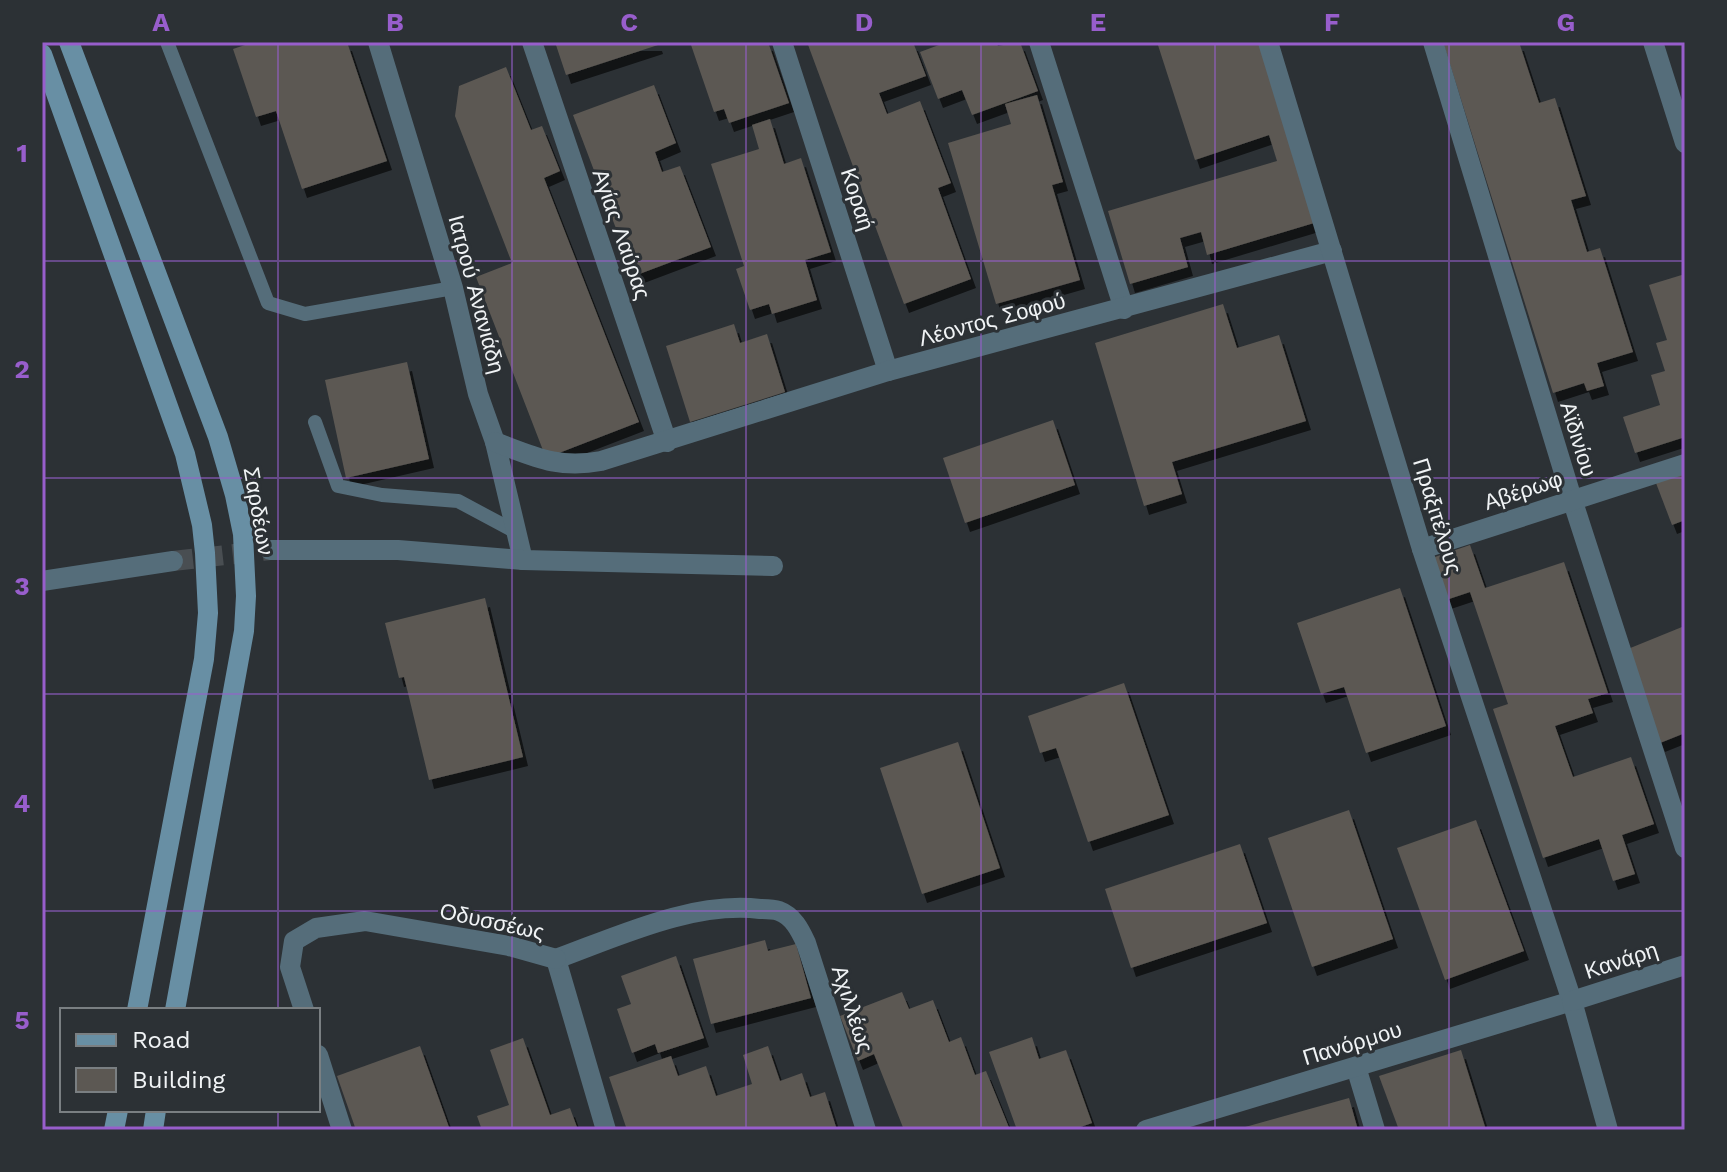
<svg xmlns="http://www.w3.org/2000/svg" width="1727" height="1172" font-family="'Work Sans',sans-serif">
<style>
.building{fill:#5c5853;filter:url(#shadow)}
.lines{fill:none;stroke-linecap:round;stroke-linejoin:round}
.minor-tunnel{stroke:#494e52;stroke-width:20;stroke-dasharray:20 10;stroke-linecap:butt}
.service{stroke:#556d7a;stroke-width:14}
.minor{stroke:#556d7a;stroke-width:20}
.tertiary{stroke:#556d7a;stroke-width:20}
.secondary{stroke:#688fa4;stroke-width:20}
.grid{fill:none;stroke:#985ecc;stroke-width:2;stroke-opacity:0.55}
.labels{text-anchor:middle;stroke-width:6;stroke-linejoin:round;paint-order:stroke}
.street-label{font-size:22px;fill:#f0f3f5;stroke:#2c3135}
.neatline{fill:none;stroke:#985ecc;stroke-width:3}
.grid-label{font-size:26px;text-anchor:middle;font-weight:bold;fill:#985ecc}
</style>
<defs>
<filter id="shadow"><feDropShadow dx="5" dy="9" stdDeviation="0" flood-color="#0009"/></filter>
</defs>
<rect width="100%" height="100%" fill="#2c3135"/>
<g class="building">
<path d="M254,42H347L387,161L302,189L276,111L256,117L233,49Z"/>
<path d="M555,42H657L658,45L566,75Z"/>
<path d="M690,42H768L789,103L729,123L724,109L714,112Z"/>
<path d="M807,42H913L926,76L879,93L887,114L920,101L951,183L938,188L971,279L904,304Z"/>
<path d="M947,42H996L998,46L1020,42L1038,91L972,115L962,90L938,99L920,52Z"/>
<path d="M1157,42H1261L1314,223L1207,255L1201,232L1180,238L1188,267L1130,284L1108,211L1277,161L1269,135L1195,160Z"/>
<path d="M1443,42H1519L1539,103L1555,98L1586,196L1571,200L1587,252L1600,248L1633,352L1597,363L1604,386L1587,391L1584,383L1553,393Z"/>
<path d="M506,67L531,130L542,126L560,171L544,178L639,422L546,458L476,277L512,263L455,116L459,86Z"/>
<path d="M654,85L676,143L655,152L662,172L680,166L711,247L634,276L573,115Z"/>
<path d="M1037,95L1063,182L1052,185L1080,280L996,304L948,143L1011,124L1005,104Z"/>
<path d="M770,119L784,164L801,158L831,252L805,260L817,300L772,314L769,304L750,310L736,269L744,266L711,164L759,149L752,125Z"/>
<path d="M1685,274V437L1635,453L1623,417L1660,405L1651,375L1665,371L1656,343L1667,340L1649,285Z"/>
<path d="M1223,304L1237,348L1279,335L1306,421L1172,462L1182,494L1144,506L1095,343Z"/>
<path d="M734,324L740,343L767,334L785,392L690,422L666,346Z"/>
<path d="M407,362L429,459L346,478L325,380Z"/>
<path d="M1053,420L1075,485L965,523L943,458Z"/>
<path d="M1685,472V520L1672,525L1656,483Z"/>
<path d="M1470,545L1485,588L1564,562L1608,693L1588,699L1593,713L1555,726L1573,777L1631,757L1654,824L1622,835L1635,874L1613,881L1599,839L1543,858L1493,709L1508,704L1470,592L1446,600L1432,558Z"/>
<path d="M1400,588L1446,726L1366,753L1344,687L1321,694L1297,623Z"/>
<path d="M485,598L523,757L429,780L409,697L404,677L399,678L385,623Z"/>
<path d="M1682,627L1685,634V733L1660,743L1623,651Z"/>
<path d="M1124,683L1169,815L1088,842L1056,748L1040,753L1028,716Z"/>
<path d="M958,742L1000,868L922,894L880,768Z"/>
<path d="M1349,810L1393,939L1312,967L1268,838Z"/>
<path d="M1476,820L1524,951L1445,980L1397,848Z"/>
<path d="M1240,844L1267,923L1131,968L1105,889Z"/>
<path d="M765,940L768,951L796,944L811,998L711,1024L693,959Z"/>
<path d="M676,956L704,1038L658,1053L655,1044L632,1053L617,1009L631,1004L621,976Z"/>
<path d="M902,992L909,1009L933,1000L949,1042L961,1037L975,1075L986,1071L1010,1130H904L874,1054L858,1061L840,1016Z"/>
<path d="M1032,1037L1039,1059L1066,1050L1092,1123L1072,1130H1017L989,1052Z"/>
<path d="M523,1038L550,1115L570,1108L578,1130H482L477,1116L509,1105L490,1050Z"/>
<path d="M420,1046L450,1130H356L337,1076Z"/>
<path d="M768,1046L780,1081L802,1073L810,1097L825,1092L837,1130H627L609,1077L671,1056L678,1076L706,1066L716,1096L752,1084L743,1055Z"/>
<path d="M1461,1050L1486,1130H1399L1379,1076Z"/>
<path d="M1349,1098L1358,1130H1238V1129Z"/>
</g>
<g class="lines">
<path class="minor-tunnel" d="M173,561L270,550"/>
<g class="service">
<path d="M167,42L268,303L305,314L453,288"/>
<path d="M315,422L338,486L382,495L458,501L516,532"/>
</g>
<g class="minor">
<path d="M378,42L453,288L478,394L495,442L523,560"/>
<path d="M532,42L667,442"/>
<path d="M782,42L888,371"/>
<path d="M1039,42L1124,309"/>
<path d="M1433,42L1572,499L1685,848"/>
<path d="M1653,42L1685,143"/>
<path d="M495,442C535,457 558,469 601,461L888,371L1332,251"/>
<path d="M1422,549L1685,464"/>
<path d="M270,550H398L523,560L773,566"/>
<path d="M42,581L173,561"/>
<path d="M556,959C619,936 693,901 760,909C765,909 773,909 779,911C793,916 800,930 806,943L866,1130"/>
<path d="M556,959L606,1130"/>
<path d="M304,1010L290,967L294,941L316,928L365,921L509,946L556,959"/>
<path d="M318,1055L342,1130"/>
<path d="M1356,1067L1375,1130"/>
<path d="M1146,1130L1572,1001"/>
</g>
<g class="tertiary">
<path d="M1268,42L1422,549L1572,1001L1608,1130"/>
<path d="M1572,1001L1685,965"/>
</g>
<g class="secondary">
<path d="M69,42L218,437L235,495L243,534L246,596L244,631L175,1010"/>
<path d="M42,54L185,454L202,525L205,553L208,613L204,659L137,1010"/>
<path d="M114,1130L118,1110"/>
<path d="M153,1130L156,1110"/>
</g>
</g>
<path class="grid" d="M278,42V1010M512,42V1130M746,42V1130M981,42V1130M1215,42V1130M1449,42V1130M42,261H1685M42,478H1685M42,694H1685M42,911H1685M278,1110V1130"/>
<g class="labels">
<g class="street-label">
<text transform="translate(858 199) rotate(72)" y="8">Κοραή</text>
<text transform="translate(622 234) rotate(71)" y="8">Αγίας Λαύρας</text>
<text transform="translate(477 294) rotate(75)" y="8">Ιατρού Ανανιάδη</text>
<text transform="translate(992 319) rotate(-15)" y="8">Λέοντος Σοφού</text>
<text transform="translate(1579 439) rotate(73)" y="8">Αϊδινίου</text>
<text transform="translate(1523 490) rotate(-18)" y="8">Αβέρωφ</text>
<text transform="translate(259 511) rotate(80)" y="8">Σαρδέων</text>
<text transform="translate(1438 516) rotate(73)" y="8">Πραξιτέλους</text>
<text transform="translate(492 921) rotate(12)" y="8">Οδυσσέως</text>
<text transform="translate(1621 960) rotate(-18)" y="8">Κανάρη</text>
<text transform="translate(853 1009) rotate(72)" y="8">Αχιλλέως</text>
<text transform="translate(1352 1043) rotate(-17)" y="8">Πανόρμου</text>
</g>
</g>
<rect width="1727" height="1172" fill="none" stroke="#2c3135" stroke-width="88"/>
<rect x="60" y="1008" width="260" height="104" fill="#2c3135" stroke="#7a7f82" stroke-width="2"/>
<rect x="76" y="1034" width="40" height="12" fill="#688fa4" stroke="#7a7f82" stroke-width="2"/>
<text x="132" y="1048" font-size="24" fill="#f0f3f5">Road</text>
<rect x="76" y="1068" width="40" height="24" fill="#5c5853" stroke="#7a7f82" stroke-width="2"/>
<text x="132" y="1088" font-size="24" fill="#f0f3f5">Building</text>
<rect x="44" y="44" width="1639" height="1084" class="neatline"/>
<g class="grid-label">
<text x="161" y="31">A</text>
<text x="395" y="31">B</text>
<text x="629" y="31">C</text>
<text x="864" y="31">D</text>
<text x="1098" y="31">E</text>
<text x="1332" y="31">F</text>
<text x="1566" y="31">G</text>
<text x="22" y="162">1</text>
<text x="22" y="378">2</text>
<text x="22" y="595">3</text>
<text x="22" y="812">4</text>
<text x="22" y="1029">5</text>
</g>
</svg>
